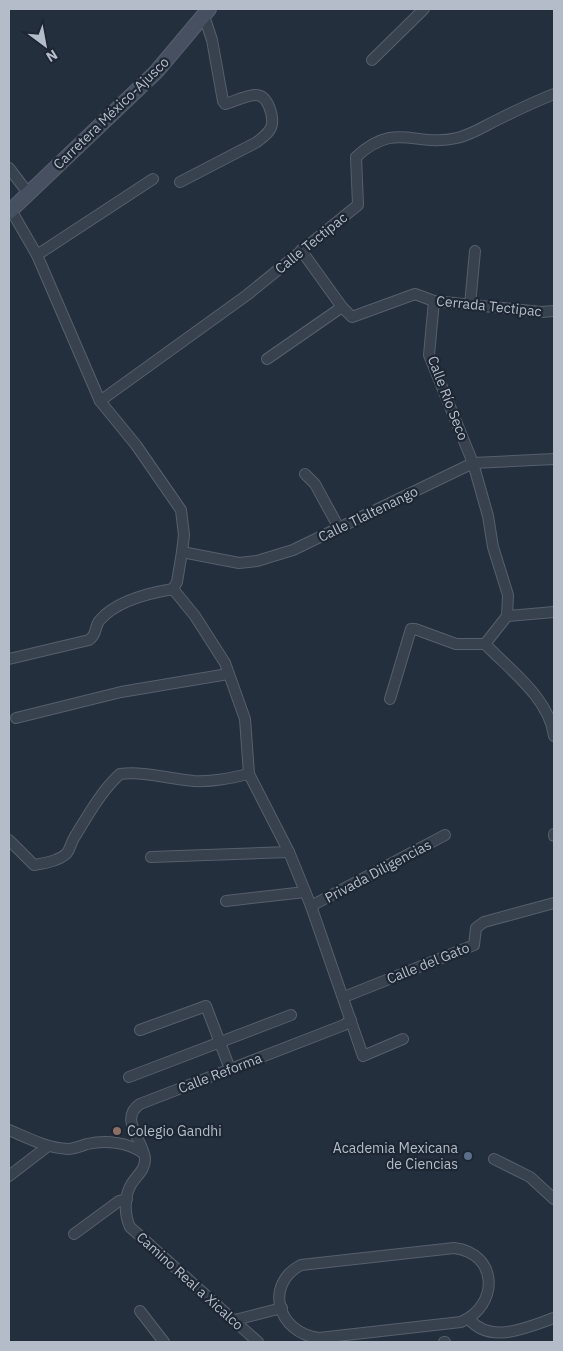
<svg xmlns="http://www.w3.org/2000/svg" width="563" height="1351" font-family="'IBM Plex Sans',sans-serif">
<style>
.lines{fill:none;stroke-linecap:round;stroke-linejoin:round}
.minor-casing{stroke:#565f6c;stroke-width:12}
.secondary-casing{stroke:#565f6c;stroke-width:16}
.minor{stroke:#38414e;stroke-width:10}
.secondary{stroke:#465061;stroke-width:14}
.education-dot{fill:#8d6e63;stroke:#1d2633;stroke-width:2}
.service-dot{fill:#5c6f8a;stroke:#1d2633;stroke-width:2}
.labels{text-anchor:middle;stroke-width:4.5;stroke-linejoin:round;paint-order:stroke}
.street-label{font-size:14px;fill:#b4bcc9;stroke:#1d2633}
.poi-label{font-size:14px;fill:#b4bcc9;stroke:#1d2633;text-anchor:start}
</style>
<rect width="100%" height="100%" fill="#242f3e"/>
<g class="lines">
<g class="minor-casing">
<g id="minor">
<path d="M372,60L424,9"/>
<path d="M9,168L28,193"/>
<path d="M180,182L257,142C263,137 271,132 272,124C273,115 268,95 256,95C247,95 235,101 225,104L223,101L212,40L204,16"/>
<path d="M11,210L37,255L100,401L136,445L181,510L184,535L182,552L177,582L173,589"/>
<path d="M301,250L342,307L352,317L415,294L434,301L541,312L554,311"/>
<path d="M37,255L153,179"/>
<path d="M434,301L429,355L473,463L488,516L493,547L508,595L507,616L485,644C510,670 549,698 554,736"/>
<path d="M470,305L475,251"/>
<path d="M267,359L342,307"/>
<path d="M100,401L247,295L358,205L356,157C396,120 415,148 457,138C470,135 483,127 495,121C515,111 534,102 554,94"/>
<path d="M305,474L315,484L339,528"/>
<path d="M182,552L239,563L257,561L293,550L473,463L554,459"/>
<path d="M173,589L195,616L225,663L245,719L249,774L289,852L311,906L363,1056L403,1039"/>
<path d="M507,616L554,612"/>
<path d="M9,659L89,640C98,634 94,626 100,620C116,601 149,593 173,589"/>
<path d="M390,699L411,629H415L456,644H485"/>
<path d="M16,718L121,692L228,674"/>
<path d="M554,834V836"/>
<path d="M9,840L34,865C45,863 59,861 67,853C70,849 71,843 74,838C87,817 101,791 120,774C144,771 170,779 194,781C213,782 231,778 249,774"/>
<path d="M151,857L289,852"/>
<path d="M226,901L305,892"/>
<path d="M311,906L445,835"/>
<path d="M344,997L474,945L476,928L484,922L554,903"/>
<path d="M140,1030L206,1006L230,1069"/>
<path d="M129,1077L291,1015"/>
<path d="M9,1130C28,1138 47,1148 68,1149C74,1149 81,1146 87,1144C106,1140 127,1142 143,1153"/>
<path d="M494,1159L530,1177L554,1199"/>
<path d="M9,1176L48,1146"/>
<path d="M74,1234L119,1201L127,1199"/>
<path d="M454,1248C498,1253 500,1305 461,1322L319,1338C277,1333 264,1284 301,1265Z"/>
<path d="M140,1311L164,1342"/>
<path d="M469,1319C491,1345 528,1327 554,1318"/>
<path d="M235,1320L282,1308"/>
<path d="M258,1342L130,1227C124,1214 124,1195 132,1183C138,1174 145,1170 145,1159C144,1141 118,1119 140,1104L344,1025L351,1020"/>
<path d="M444,1342H445"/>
</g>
</g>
<g class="secondary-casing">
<path id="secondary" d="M9,212L156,72L209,9"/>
</g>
<use href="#minor" class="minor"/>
<use href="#secondary" class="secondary"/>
</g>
<circle class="education-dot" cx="117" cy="1131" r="5"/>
<circle class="service-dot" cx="468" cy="1156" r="5"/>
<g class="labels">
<g class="street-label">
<text transform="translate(111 113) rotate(-44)" y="5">Carretera México-Ajusco</text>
<text transform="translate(311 243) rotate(-39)" y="5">Calle Tectipac</text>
<text transform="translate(489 306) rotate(6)" y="5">Cerrada Tectipac</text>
<text transform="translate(448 398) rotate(69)" y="5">Calle Río Seco</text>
<text transform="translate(368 514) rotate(-26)" y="5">Calle Tlaltenango</text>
<text transform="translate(378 871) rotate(-28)" y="5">Privada Diligencias</text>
<text transform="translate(428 963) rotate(-22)" y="5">Calle del Gato</text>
<text transform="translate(220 1073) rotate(-21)" y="5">Calle Reforma</text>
<text transform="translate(190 1281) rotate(42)" y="5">Camino Real a Xicalco</text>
</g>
<g class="poi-label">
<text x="127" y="1136">Colegio Gandhi</text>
<text x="458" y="1153" text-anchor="end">Academia Mexicana<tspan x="458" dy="16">de Ciencias</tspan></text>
</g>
</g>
<rect width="563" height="1351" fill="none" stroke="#b4bcc9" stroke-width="20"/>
<g transform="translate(45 45) rotate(148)" stroke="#1d2633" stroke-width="4" paint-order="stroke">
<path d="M0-4L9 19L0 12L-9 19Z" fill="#b4bcc9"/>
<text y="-8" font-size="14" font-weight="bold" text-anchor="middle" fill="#b4bcc9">N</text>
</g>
</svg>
